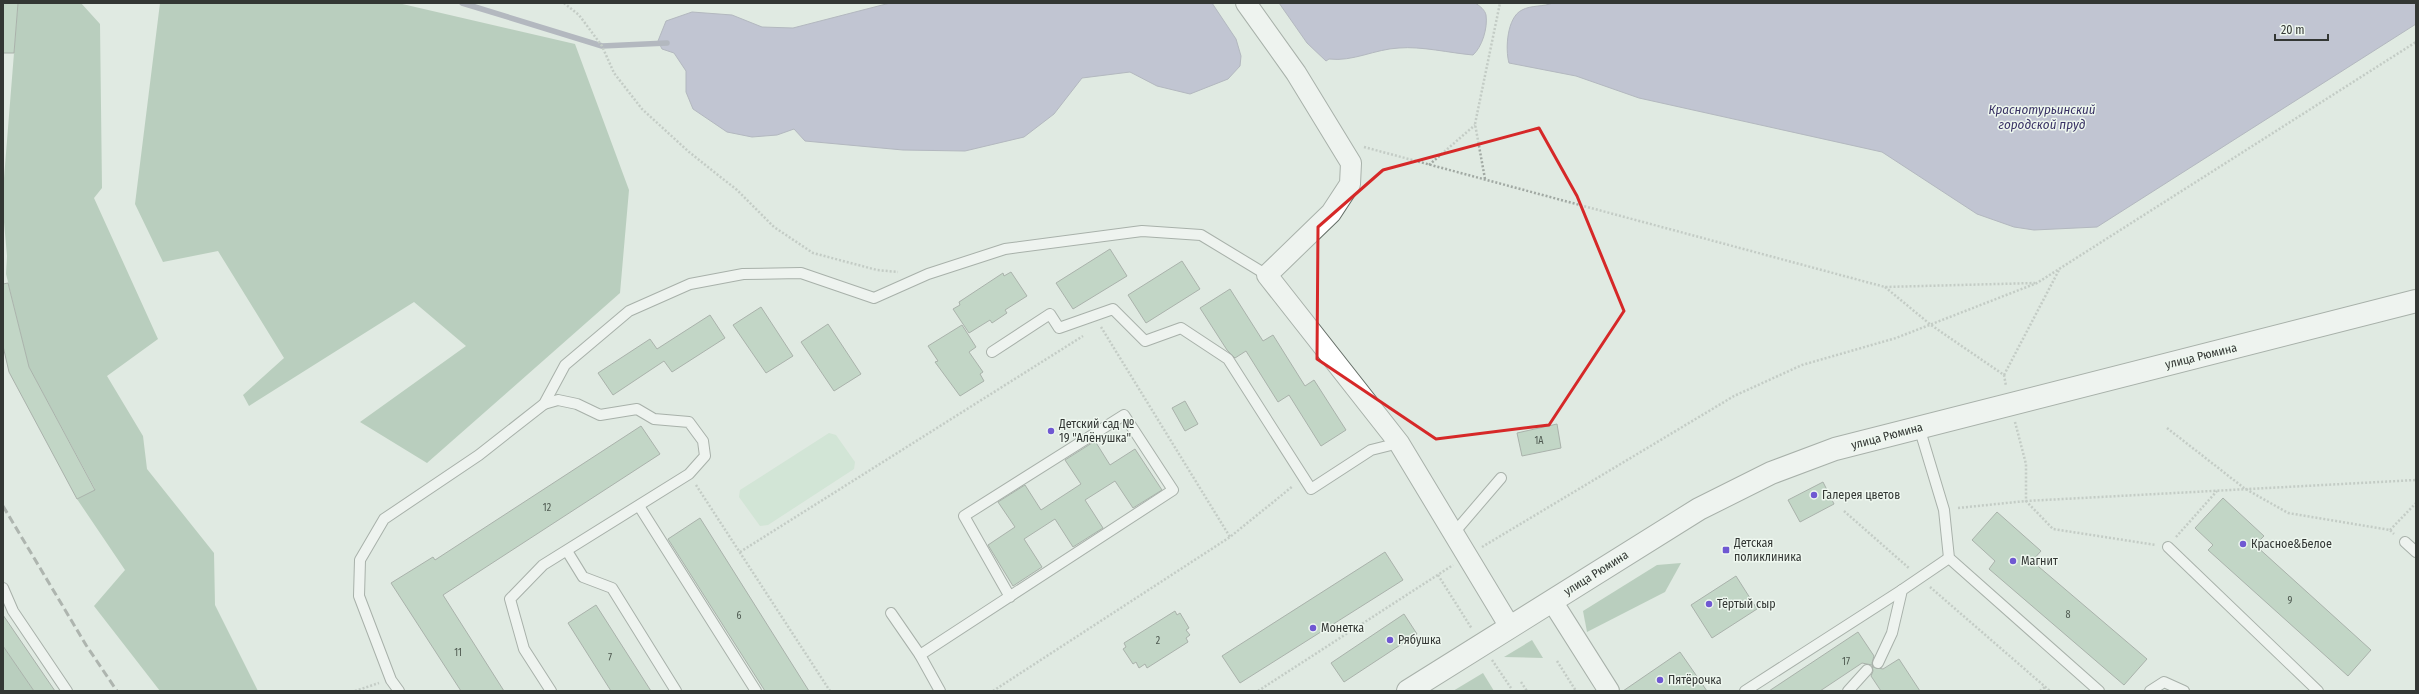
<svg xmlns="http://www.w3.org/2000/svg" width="2419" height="694" font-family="'Fira Sans Condensed',sans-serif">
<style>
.green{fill:#c1dfc7}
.forest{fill:#8bad92}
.water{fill:#9b99be;stroke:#7c7c95}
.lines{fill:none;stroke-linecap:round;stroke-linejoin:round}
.stream{stroke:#7c7c95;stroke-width:5.5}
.building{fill:#9dbfa4;stroke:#676f68}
.service-casing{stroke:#646d66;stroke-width:12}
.minor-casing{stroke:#646d66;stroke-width:22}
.secondary-casing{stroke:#646d66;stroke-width:24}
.path{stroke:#a1a9a3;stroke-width:2.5;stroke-dasharray:2 2;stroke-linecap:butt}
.service{stroke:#fff;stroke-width:10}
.minor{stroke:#fff;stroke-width:20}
.secondary{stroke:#fff;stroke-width:22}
.rail{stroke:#717772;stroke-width:3;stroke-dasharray:8 4;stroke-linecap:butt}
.marked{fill:none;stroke:#d62828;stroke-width:3;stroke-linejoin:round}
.poi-dot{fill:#6f58d2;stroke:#eef7ef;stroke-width:1.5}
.labels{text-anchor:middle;stroke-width:3;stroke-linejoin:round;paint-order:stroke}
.number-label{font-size:10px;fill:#4e5950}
.street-label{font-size:12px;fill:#333734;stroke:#eef7ef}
.poi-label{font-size:12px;fill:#333734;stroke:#eef7ef;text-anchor:start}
.water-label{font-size:13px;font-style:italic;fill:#3a3365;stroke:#eef7ef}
</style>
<rect width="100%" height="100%" fill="#e0eae2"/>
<path class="green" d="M829,433L836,435L855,462L854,469L768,525L760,526L739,497L740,490Z"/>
<g class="forest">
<path d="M18,3H81L100,24L102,188L94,198L158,339L107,376L143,436L147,469L214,553L215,605L258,691H160L94,606L125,570L77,499L95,489L29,367L6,274L7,256L3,211L4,178Z"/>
<path d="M160,3H398L575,44L629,190L620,293L427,463L360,422L466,346L414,302L249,406L243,395L284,358L218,251L163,262L135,204Z"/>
<path d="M1681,563L1665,592L1587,632L1583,611L1657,565Z"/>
<path d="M1532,640L1543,658L1504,657Z"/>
<path d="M3,646L34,691H3Z"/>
<path d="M1483,673L1494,691H1453Z"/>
</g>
<g class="water">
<path d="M890,3H1212L1236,39L1241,56L1240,66L1228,79L1190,94L1157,86L1130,72L1082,78L1054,114L1024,137L965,151L903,150L805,141L794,129L777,135L752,137L727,132L693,109L686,92V71L674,53L662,49L658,41L666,21L692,12L732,15L762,27L793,28Z"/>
<path d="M1279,3H1475C1480,6 1485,10 1486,15C1488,28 1482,47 1473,55C1450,53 1421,46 1399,48C1375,49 1353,62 1329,59L1326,61L1307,43Z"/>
<path d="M1553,3H2416V24L2097,227L2034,230L2014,227L1977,214L1882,152L1639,98L1576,76L1509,63C1505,49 1507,17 1522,10C1531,5 1543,7 1553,3Z"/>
</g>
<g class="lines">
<path class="stream" d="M462,3L602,46L667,43"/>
</g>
<g class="building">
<path d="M3,3H18L14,53H3Z"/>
<path d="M1110,249L1127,276L1073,309L1056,283Z"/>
<path d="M1182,261L1200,289L1146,323L1128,295Z"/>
<path d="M1011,272L1027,296L1005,310L1007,313L992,323L990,320L969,333L953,309L960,305L959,302L1003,273L1004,276Z"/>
<path d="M8,283L29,367L95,490L77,499L9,372L3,346V284Z"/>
<path d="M1230,289L1263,341L1273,335L1305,386L1314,380L1346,430L1321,446L1289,395L1278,402L1246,351L1235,358L1227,350L1200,308Z"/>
<path d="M761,307L793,356L766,373L733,325Z"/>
<path d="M710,315L725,338L672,372L664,361L613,395L598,373L650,339L657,349Z"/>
<path d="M828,324L861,374L834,391L801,342Z"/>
<path d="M962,325L976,347L969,352L983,372L980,374L984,381L960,396L935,362L938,361L928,346Z"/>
<path d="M1185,401L1198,424L1185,431L1172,408Z"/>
<path d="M1557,424L1561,448L1522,456L1517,433Z"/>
<path d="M641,426L660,454L443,595L504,691H461L391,583L433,557L435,560Z"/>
<path d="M1095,441L1110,465L1135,449L1162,490L1133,508L1115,481L1085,500L1103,528L1073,547L1055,519L1024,539L1042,567L1013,586L988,545L1015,527L998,502L1025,485L1041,510L1081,484L1065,460Z"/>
<path d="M1823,482L1834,504L1800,522L1788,500Z"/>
<path d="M2223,498L2264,536L2255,545L2371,650L2348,676L2208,550L2213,545L2195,528Z"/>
<path d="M1997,512L2041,551L2032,561L2147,659L2124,685L1989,569L1995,561L1972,540Z"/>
<path d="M700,518L809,691H765L668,539Z"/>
<path d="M1385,552L1403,580L1240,683L1222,656Z"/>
<path d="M1736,576L1757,609L1712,638L1691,605Z"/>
<path d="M596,605L651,691H611L568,623Z"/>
<path d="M1175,611L1177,615L1180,613L1189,628L1186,630L1190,635L1186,638L1188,642L1147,668L1145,664L1139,668L1136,662L1133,664L1123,649L1126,647L1124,643Z"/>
<path d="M1404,614L1417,634L1344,682L1331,663Z"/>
<path d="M3,615L55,691H34L3,646Z"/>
<path d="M1858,632L1874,656L1872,663L1873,667L1883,669L1899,659L1920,691H1881L1871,676L1873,671L1872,665L1862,663L1820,691H1769Z"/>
<path d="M1680,652L1707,691H1623Z"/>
</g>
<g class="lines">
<g class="service-casing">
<g id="service">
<path d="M992,352L1050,314L1059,328L1113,309L1145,341L1181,328L1228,359L1311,489L1371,450L1399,443"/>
<path d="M544,404L558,400L577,404L600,415L637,409L654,419L689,422L703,441L705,456L689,474L543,565L510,599L524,649L551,691"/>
<path d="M1919,427L1944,510L1949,558L2099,691"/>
<path d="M639,506L756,691"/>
<path d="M1453,534L1501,478"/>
<path d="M2405,542L2416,552"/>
<path d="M2168,547L2318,691"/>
<path d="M567,551L583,577L612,588L676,691"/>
<path d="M3,588L13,611L67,691"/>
<path d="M891,613L920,655"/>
<path d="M1878,663L1892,633L1902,590L1949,558"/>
<path d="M399,691L391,680L359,596L360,560L384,519L479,455L544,404L565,365L629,311L690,284L743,274L801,273L874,298L928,274L1005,249L1142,231L1201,235L1267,275"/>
<path d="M940,691L920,655L1173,490L1124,415L964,516L1010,597"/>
<path d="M1745,691L1902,590"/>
<path d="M1848,691L1867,670"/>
<path d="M2150,691L2164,682L2184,691"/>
</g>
</g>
<g class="minor-casing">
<g id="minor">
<path d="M1246,3L1296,73L1351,163L1350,184L1331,213L1267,275L1399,443L1510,627"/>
<path d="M1552,601L1609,691"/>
</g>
</g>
<g class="secondary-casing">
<path id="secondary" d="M1408,691L1699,509L1771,473L1835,449L2416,301"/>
</g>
<g class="path">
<path d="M564,3L579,15L602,46L614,73L642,109L689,152L737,190L774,227L813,253L877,270L898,272"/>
<path d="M1364,147L1885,287L2035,283"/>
<path d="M1429,165L1475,125"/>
<path d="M1485,179L1475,124L1500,3"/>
<path d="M1885,287L1931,325L2004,375L2006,386"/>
<path d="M1101,327L1230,537"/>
<path d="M2004,375L2059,270"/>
<path d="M2015,422L2026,464V501L2053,529L2156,545"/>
<path d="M2167,428L2244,488L2288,513L2390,530L2394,534"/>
<path d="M696,485L830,691"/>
<path d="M1958,508L2026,501L2416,480"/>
<path d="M1844,511L1910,569"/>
<path d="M2390,530L2416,503"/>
<path d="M2176,537L2217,491"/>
<path d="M1482,547L1734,396L1802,365L1896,338L2037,283L2416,42"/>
<path d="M740,552L1083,336"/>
<path d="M1438,575L1472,629"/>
<path d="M1930,587L2050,691"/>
<path d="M1492,660L1511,688"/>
<path d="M1557,661L1576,691"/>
<path d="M1521,682L1527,691"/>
<path d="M355,691L379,683"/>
<path d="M993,691L1230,537L1293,486"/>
<path d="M1258,691L1453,565"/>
<path d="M2040,691L2045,687"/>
</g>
<use href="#service" class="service"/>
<use href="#minor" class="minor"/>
<use href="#secondary" class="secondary"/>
<path class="rail" d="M3,506L86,645L117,691"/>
</g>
<path d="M0 0H2419V694H0ZM1539,128L1577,196L1624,311L1549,425L1436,439L1317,359L1318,227L1383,170Z" fill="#e0eae2" fill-opacity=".55" fill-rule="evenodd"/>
<path class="marked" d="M1539,128L1577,196L1624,311L1549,425L1436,439L1317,359L1318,227L1383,170Z"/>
<g class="poi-dot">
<circle cx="1051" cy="431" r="4"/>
<circle cx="1814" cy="495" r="4"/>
<circle cx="2243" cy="544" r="4"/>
<rect x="1722" y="546" width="8" height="8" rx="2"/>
<circle cx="2013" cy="561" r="4"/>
<circle cx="1709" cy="604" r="4"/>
<circle cx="1313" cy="628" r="4"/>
<circle cx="1390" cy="640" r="4"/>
<circle cx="1660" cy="680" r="4"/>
</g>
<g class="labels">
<g class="number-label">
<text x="1539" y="444">1А</text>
<text x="547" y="511">12</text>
<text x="2290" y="604">9</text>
<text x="2068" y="618">8</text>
<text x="739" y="619">6</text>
<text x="1158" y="644">2</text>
<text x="458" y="656">11</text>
<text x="610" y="661">7</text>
<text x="1846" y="665">17</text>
</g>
<g class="street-label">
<text transform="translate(2201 356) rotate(-14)" y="4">улица Рюмина</text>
<text transform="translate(1887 436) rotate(-15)" y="4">улица Рюмина</text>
<text transform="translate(1596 573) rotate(-32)" y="4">улица Рюмина</text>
</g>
<g class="poi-label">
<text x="1059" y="428">Детский сад №<tspan x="1059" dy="14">19 "Алёнушка"</tspan></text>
<text x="1822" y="499">Галерея цветов</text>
<text x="1734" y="547">Детская<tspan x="1734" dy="14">поликлиника</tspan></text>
<text x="2251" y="548">Красное&amp;Белое</text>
<text x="2021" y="565">Магнит</text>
<text x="1717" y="608">Тёртый сыр</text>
<text x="1321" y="632">Монетка</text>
<text x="1398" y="644">Рябушка</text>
<text x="1668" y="684">Пятёрочка</text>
</g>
<g class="water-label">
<text x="2042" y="114">Краснотурьинский<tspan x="2042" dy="15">городской пруд</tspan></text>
</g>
</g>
<rect width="2419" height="694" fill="none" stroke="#333734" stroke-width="8"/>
<path d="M2275 34v6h53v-6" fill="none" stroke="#333734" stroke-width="2"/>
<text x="2281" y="34" font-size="12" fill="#333734" stroke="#eef7ef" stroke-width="3" paint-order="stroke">20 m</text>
</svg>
